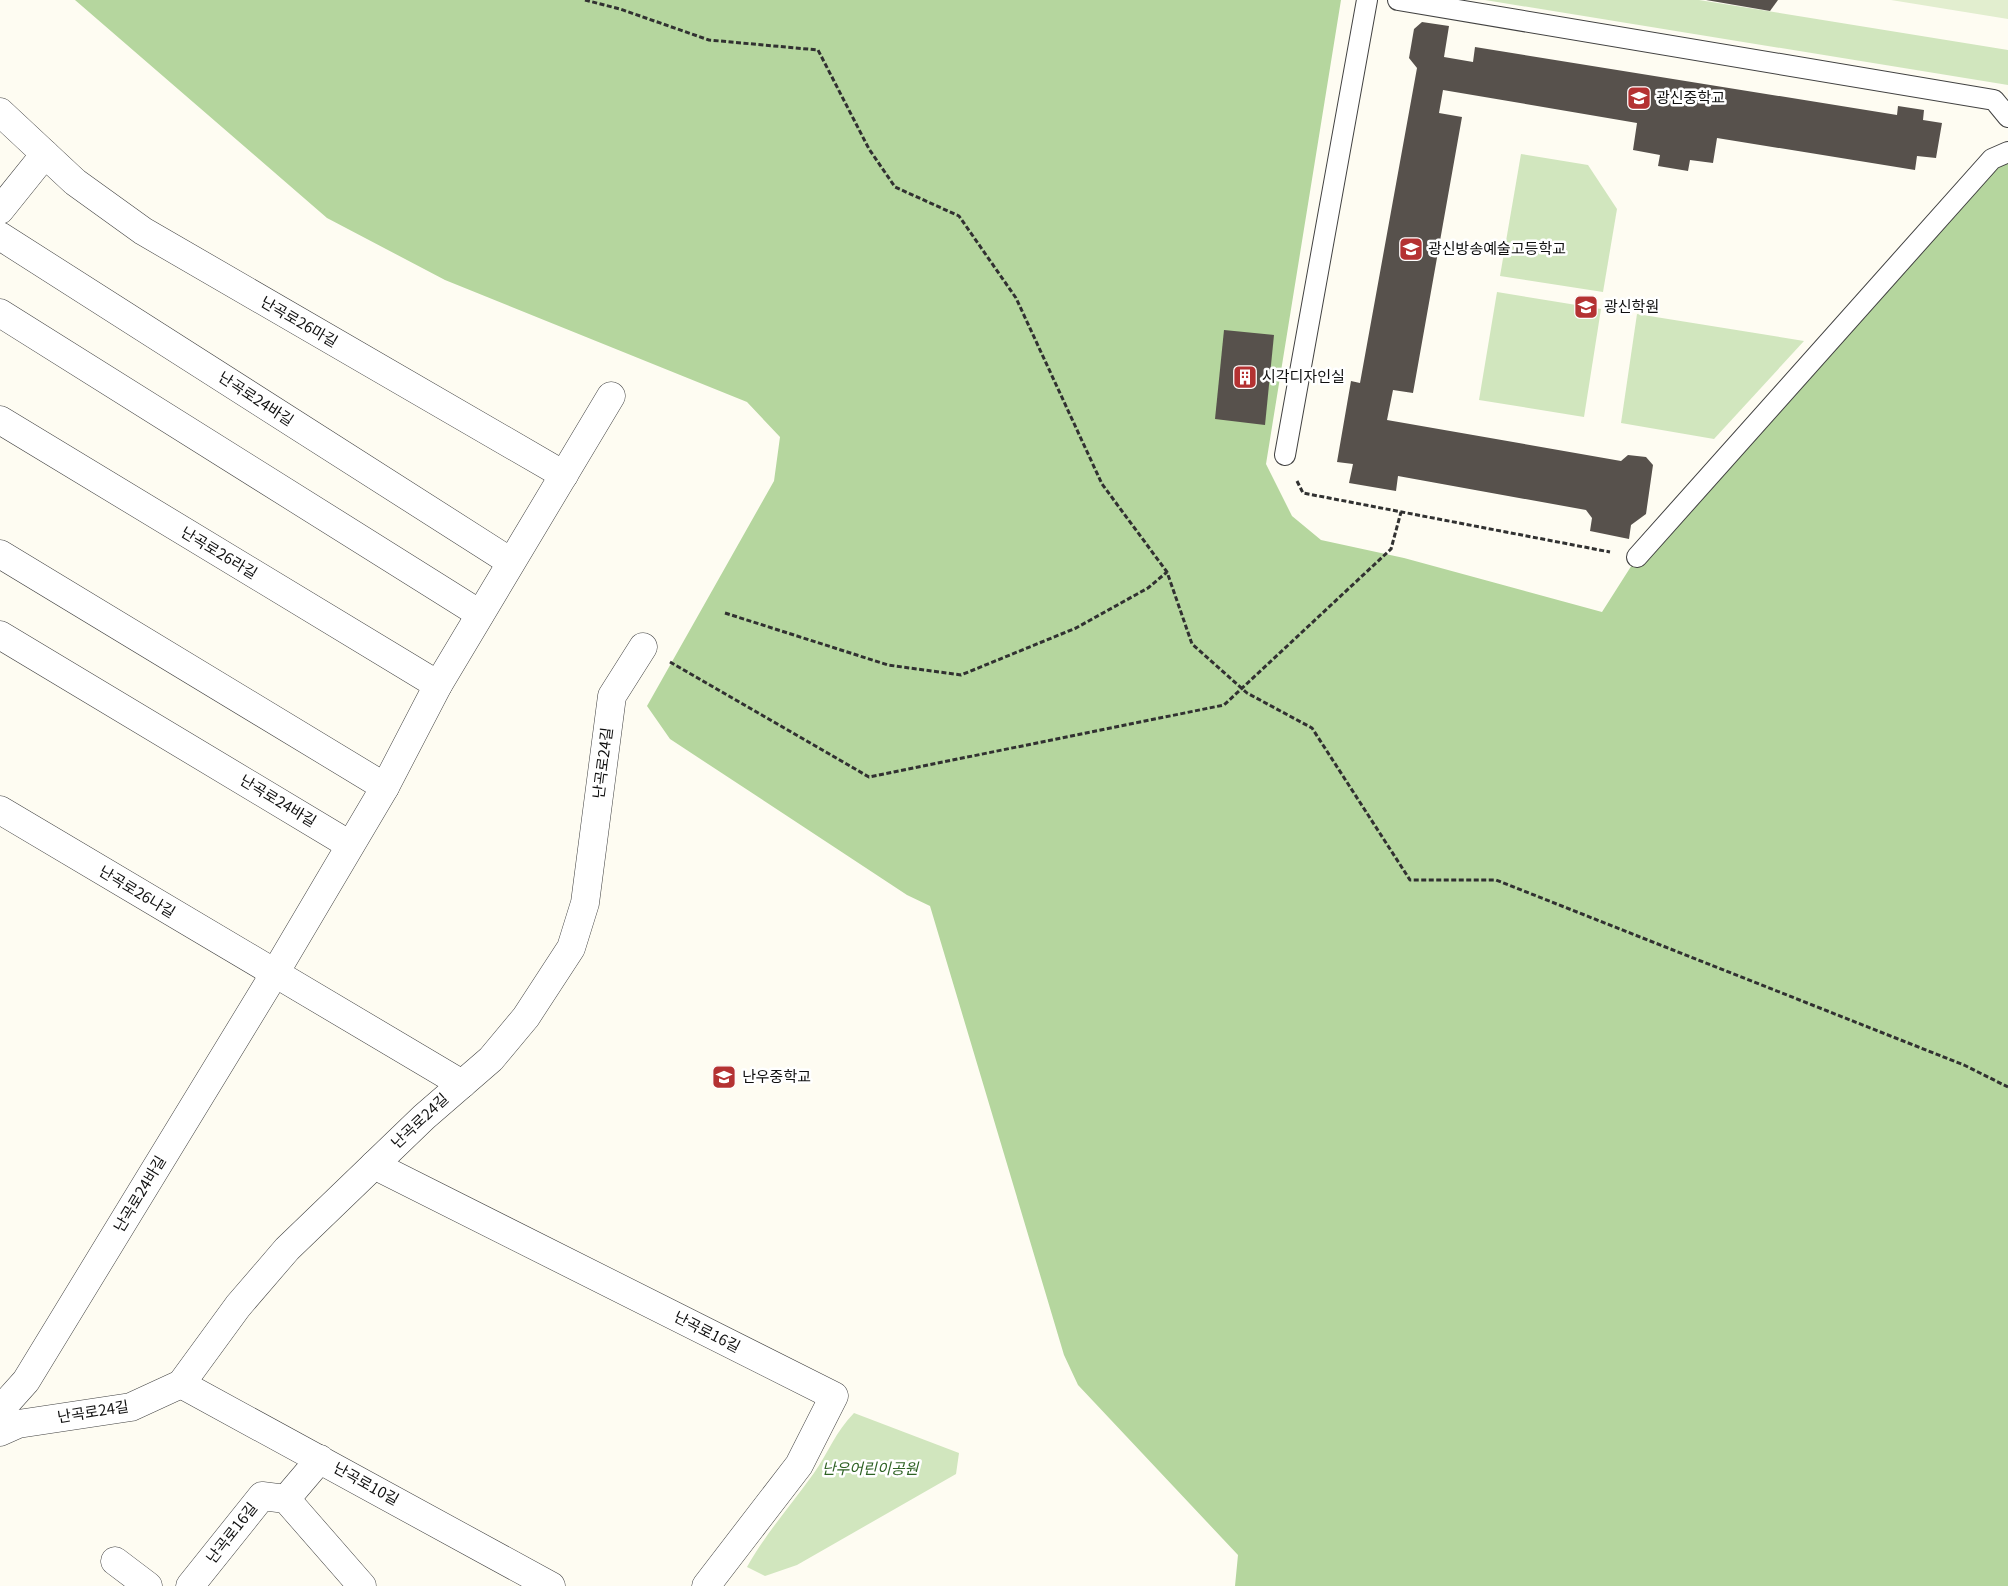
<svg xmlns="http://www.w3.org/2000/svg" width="2008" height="1586" font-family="Georgia,'Noto Sans KR',serif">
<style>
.green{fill:#d1e6be}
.forest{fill:#b5d69e}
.pitch{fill:#e2eecf}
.building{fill:#57514c}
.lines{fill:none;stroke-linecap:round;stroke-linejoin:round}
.lane-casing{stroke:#424242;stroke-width:22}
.street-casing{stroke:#424242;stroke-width:29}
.path{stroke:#313131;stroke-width:3;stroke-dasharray:5 2.5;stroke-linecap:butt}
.lane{stroke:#fff;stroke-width:20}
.street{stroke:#fff;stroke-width:28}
.labels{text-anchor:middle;stroke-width:5;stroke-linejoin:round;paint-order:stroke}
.poi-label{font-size:15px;fill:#0f0f0f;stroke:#fff;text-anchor:start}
.street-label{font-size:15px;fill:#0f0f0f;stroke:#fff}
.park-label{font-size:15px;font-style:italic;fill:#2e6224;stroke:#fff}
</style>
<rect width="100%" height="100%" fill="#fefcf2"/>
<g class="green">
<path d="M1485,0H1699L2008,50V85Z"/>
<path d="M1521,154L1588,165L1617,209L1603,292L1500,276Z"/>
<path d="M1497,292L1601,309L1584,417L1479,400Z"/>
<path d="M1637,314L1804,341L1714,439L1621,423Z"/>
<path d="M854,1413L959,1453L956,1474L797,1565L765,1576L747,1567C766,1533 792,1504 814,1473C828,1453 836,1431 854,1413Z"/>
</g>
<path class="forest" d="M75,0H1341L1266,464L1292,516L1321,540L1404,558L1602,612L1637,557L2008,152V1586H1235L1238,1555L1078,1385L1064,1355L930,906L907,895L670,739L647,706L774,481L780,437L747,402L445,280L327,218Z"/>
<path class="pitch" d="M1891,0H2008V19Z"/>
<g class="building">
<path d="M1706,0H1778L1770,11Z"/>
<path d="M1422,22L1449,26L1444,57L1473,62L1475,47L1897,115L1898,106L1924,110L1923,120L1942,123L1936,158L1917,156L1915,170L1717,138L1713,163L1690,160L1688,171L1658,166L1660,155L1633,150L1637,123L1443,90L1439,113L1462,117L1413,393L1393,390L1387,420L1621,461L1628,455L1646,457L1653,465L1646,514L1631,525L1629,539L1590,531L1592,518L1586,510L1398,476L1396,491L1349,483L1353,464L1337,462L1351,381L1360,383L1417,68L1409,58L1414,29Z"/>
<path d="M1224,330L1274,335L1265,425L1215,419Z"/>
</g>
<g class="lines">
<g class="lane-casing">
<g id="lane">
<path d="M1398,0L1994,100L2008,117"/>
<path d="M1285,455L1367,0"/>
<path d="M1637,557L1992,159L2008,152"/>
</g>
</g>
<g class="street-casing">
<g id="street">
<path d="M0,112L75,182L143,231L564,475"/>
<path d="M0,210L45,154"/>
<path d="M0,236L511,562"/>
<path d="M0,313L480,614"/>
<path d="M0,420L438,685"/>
<path d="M0,554L385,787"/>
<path d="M0,635L350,845"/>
<path d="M0,810L462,1084"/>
<path d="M374,1165L834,1396L799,1465L706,1586"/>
<path d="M181,1384L551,1586"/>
<path d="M0,1410L26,1381L275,973L385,787L438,685L611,396"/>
<path d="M0,1432L18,1424L131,1407L181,1384L238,1306L287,1249L424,1117L491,1059L526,1017L571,948L585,903L612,696L643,647"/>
<path d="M286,1499L320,1459"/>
<path d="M115,1561L148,1586"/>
<path d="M190,1586L262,1496L286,1499L362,1586"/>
</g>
</g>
<g class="path">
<path d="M585,0L620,9L709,40L818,50L869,149L895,187L959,216L1016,298L1102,484L1167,572L1192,644L1247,693L1312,728L1410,880H1496L1964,1065L2008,1087"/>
<path d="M1297,481L1303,493L1610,552"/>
<path d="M725,613L888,665L961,675L1076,628L1148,588L1167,572"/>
<path d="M670,662L869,777L1224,705L1391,549L1401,512"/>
</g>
<use href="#lane" class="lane"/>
<use href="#street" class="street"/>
</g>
<defs>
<g id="school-square" transform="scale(1.25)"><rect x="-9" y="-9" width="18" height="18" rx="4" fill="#b43232" stroke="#fff"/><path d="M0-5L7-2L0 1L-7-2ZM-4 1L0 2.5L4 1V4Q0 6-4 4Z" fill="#fff"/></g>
<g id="building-square" transform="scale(1.25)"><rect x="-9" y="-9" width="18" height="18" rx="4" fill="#b43232" stroke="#fff"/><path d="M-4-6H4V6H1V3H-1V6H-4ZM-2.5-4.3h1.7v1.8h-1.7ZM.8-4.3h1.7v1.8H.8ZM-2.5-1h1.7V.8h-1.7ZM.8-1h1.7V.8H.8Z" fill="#fff"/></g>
</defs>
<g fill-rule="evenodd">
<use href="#school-square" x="1639" y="98"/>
<use href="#school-square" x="1411" y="249"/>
<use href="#school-square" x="1586" y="307"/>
<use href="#building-square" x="1245" y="377"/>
<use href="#school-square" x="724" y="1077"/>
</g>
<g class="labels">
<g class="poi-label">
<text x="1656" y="103">광신중학교</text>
<text x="1428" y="254">광신방송예술고등학교</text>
<text x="1604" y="312">광신학원</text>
<text x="1262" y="382">시각디자인실</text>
<text x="742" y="1082">난우중학교</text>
</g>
<g class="street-label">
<text transform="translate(299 322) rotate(30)" y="5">난곡로26마길</text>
<text transform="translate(256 399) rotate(33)" y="5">난곡로24바길</text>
<text transform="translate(219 553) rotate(31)" y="5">난곡로26라길</text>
<text transform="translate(603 763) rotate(-83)" y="5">난곡로24길</text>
<text transform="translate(278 801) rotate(31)" y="5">난곡로24바길</text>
<text transform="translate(137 892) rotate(31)" y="5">난곡로26나길</text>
<text transform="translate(420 1121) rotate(-43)" y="5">난곡로24길</text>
<text transform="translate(140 1194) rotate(-59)" y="5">난곡로24바길</text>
<text transform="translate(707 1332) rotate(27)" y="5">난곡로16길</text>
<text transform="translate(93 1412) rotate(-9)" y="5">난곡로24길</text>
<text transform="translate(366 1484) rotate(29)" y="5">난곡로10길</text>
<text transform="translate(232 1533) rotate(-52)" y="5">난곡로16길</text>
</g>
<g class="park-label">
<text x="870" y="1474">난우어린이공원</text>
</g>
</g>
</svg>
